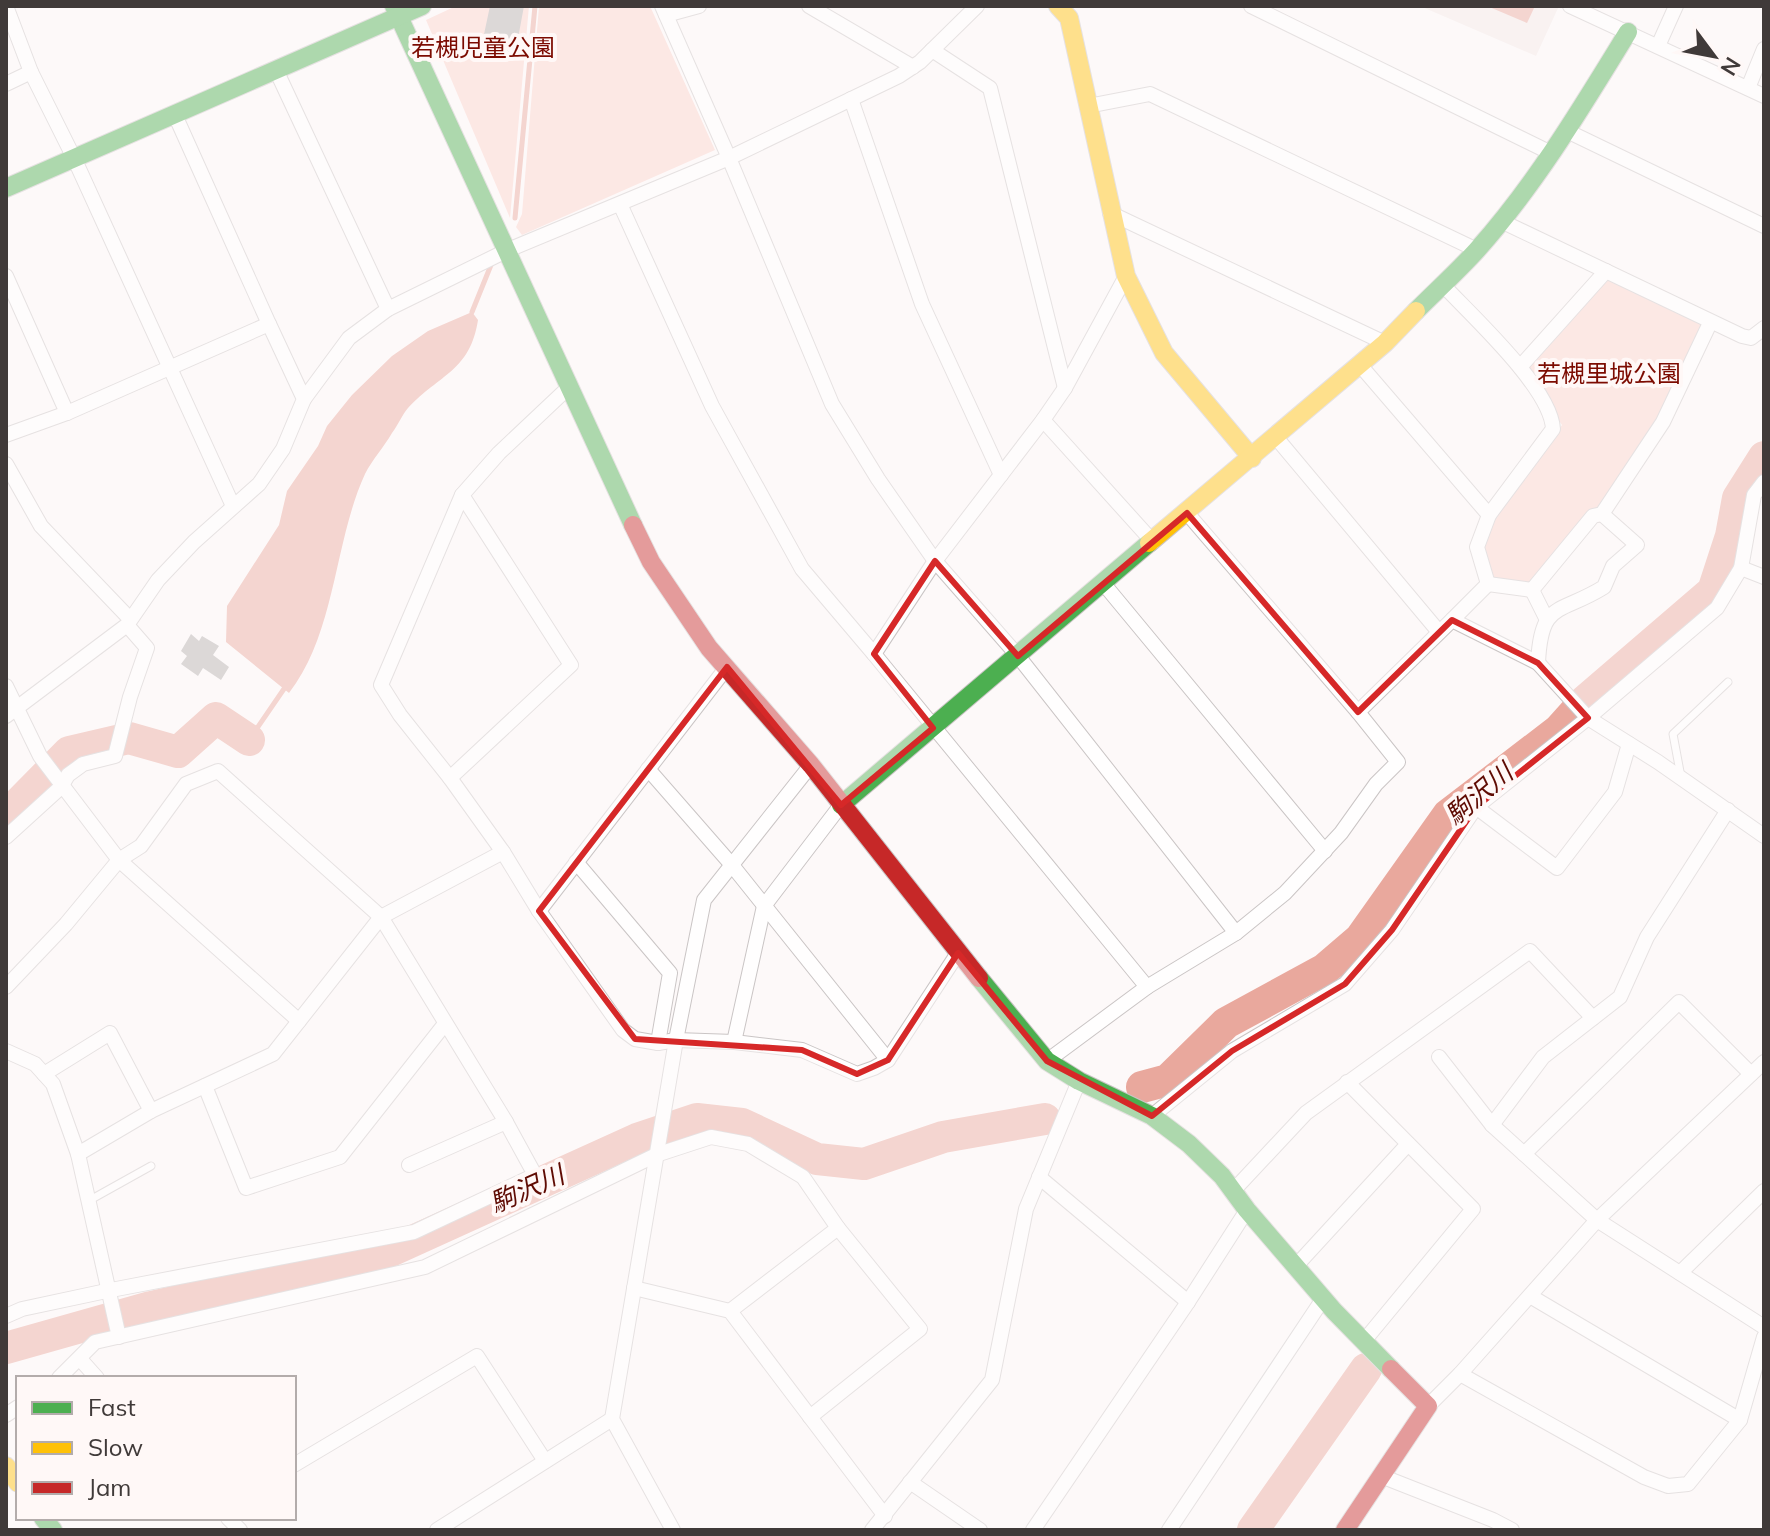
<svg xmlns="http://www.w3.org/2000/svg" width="1770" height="1536" font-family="Mulish,'Noto Sans JP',sans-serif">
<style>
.built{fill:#f3e9e7}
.green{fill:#fbd2cb}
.water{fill:#e9a89d}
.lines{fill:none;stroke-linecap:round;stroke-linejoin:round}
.stream{stroke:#e9a89d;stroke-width:5}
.river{stroke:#e9a89d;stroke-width:32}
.building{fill:#b3afae}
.lane-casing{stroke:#cac5c5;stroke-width:9}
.street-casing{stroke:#cac5c5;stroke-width:16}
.fast-casing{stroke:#cac5c5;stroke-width:20}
.slow-casing{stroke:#cac5c5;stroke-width:20}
.jam-casing{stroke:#cac5c5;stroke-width:20}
.lane{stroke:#fffefe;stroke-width:7}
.street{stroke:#fffefe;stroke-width:14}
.fast{stroke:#4caf50;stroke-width:18}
.slow{stroke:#ffc107;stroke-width:18}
.jam{stroke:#c62828;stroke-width:18}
.marked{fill:none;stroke:#d62828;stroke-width:6;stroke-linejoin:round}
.labels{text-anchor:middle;stroke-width:8;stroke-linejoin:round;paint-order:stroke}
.park-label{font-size:24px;fill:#7c0b01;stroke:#fff8f7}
.water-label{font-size:26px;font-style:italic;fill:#5f0b03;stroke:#fff8f7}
</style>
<rect width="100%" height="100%" fill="#fdf9f9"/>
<path class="built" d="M1420,6H1559L1536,56Z"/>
<g class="green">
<path d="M456,6H529L510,218L426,20Z"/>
<path d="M539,6H650L715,150L522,235L516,227L522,214Z"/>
<path d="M1617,278L1700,318L1706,330L1630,469L1532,590L1497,583L1481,551L1495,514L1562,425L1527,376L1529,362L1606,279Z"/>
</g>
<g class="water">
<path d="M1487,6H1535L1527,23Z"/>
<path d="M472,312L478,320C470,371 440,374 408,408C402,415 398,425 392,433C384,447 372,460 365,474C334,541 336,633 289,693L226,642L227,606L279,525L287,491L318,446L327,426L352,395L392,356L428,331Z"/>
</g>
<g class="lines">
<g class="stream">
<path d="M515,218L535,6"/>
<path d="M472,312L491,265"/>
<path d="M249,740L288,683"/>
</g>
<g class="river">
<path d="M6,816L69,752L129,738L178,752L216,718L249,740"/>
<path d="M1142,1087L1168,1080L1226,1023L1325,969L1360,939L1448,815L1559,730L1585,701L1713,591L1731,536L1738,498L1764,457"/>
<path d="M6,1348L151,1307L384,1254L637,1139L697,1119L742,1124L817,1159L864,1164L943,1137L1045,1119"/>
<path d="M1253,1530L1366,1369"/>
</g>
</g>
<g class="building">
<path d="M490,6H524L514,60L489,56L490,49L486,47L488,41L483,39Z"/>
<path d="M191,634L199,641L202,636L219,646L213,655L229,667L221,680L203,668L198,676L181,664L187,656L181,651Z"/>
</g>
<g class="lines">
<g class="lane-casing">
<g id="lane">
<path d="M1681,777L1673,734L1728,682"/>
<path d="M90,1200L151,1166"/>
</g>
</g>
<g class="street-casing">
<g id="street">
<path d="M6,6L31,72L74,158L233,506"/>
<path d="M662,6L729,158L832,404L878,479L935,561L1018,656L1236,933"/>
<path d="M809,6L913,67"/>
<path d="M1251,6L1551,153"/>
<path d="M1570,6L1764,96"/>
<path d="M666,15L699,6"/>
<path d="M1658,46L1676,6"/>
<path d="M932,50L990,88L1065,388"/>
<path d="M276,70L388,309"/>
<path d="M6,84L31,72"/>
<path d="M1748,88L1764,49"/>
<path d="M851,99L922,304L1001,475"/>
<path d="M1088,106L1150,94L1477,250"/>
<path d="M175,115L269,324"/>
<path d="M1567,131L1764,226"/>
<path d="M620,204L712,406L802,569L874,654L935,561L1043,420L1065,388L1126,276"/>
<path d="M1110,213L1385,343"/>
<path d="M1501,221L1742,336L1751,338L1764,328"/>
<path d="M6,276L67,413"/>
<path d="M1360,365L1489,515L1553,429C1551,388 1472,316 1443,285"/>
<path d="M1520,367L1606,271"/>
<path d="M569,387L499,453L462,495L381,685L400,715L450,778L503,852L539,911L623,1030L635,1039L658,1043L676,1040L734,1042L802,1050L857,1074L874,1068L888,1060L958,953"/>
<path d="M304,399L349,338L388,309L508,250L729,158L899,76L920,62L977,6"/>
<path d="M1043,420L1153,542"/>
<path d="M6,435L67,413L269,324L304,399L283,449L259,484L194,542L158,580L127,625L6,716"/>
<path d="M1274,435L1439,632"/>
<path d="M6,464L41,526L130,619"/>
<path d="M1187,513L1358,712"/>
<path d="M1741,568L1764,577"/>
<path d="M1103,583L1325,851"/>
<path d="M1488,584L1532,590"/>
<path d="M1546,618L1532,590L1593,516L1602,514L1663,422L1710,323"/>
<path d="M1452,620L1488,584L1477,547L1489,515"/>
<path d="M874,654L1147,987"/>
<path d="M1538,663C1541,600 1559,615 1604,587L1613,566L1637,545L1602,514"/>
<path d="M6,686L40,756L119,860L299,1021"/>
<path d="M1629,744L1615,792L1557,868L1476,807L1588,718L1717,608L1741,568L1754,495L1764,482"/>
<path d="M648,769L731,864L888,1060"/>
<path d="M450,778L571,665L462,495"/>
<path d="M6,837L61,787L68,775L83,764L115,756L130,697L147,648L127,625"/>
<path d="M576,862L670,973L658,1043"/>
<path d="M539,911L727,667"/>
<path d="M6,987L66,924L119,860L141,846L186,784L218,771L381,917L506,1122L535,1175L414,1232L111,1290L22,1309L6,1316"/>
<path d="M734,1042L764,906L841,805"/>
<path d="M6,1051L35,1064L53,1084L78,1154L119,1337"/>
<path d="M1439,1057L1492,1125L1597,1220L1764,1327"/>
<path d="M1047,1061L1147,987L1236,933L1285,893L1341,833L1376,784L1398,762L1358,712L1452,620L1538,663L1588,718L1658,762L1764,836"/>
<path d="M44,1074L110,1033L151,1111"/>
<path d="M1347,1082L1473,1209L1364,1341"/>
<path d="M205,1086L246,1188L340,1157L444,1025"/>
<path d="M1152,1116L1232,1051L1345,984L1392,930L1476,807"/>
<path d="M1492,1125L1543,1057L1620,997L1647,937L1728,810"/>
<path d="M78,1154L151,1111L273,1054L381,917L503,852"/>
<path d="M1524,1154L1679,1002L1751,1074"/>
<path d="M409,1165L506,1122"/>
<path d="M1039,1177L1188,1302"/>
<path d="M1233,1191L1306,1113L1530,951L1593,1018"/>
<path d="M1295,1267L1408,1144"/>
<path d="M1680,1273L1764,1191"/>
<path d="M634,1288L730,1311L885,1516"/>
<path d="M1530,1296L1740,1420"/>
<path d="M730,1311L838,1228L920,1329L810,1417"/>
<path d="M80,1359L97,1378"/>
<path d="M1460,1374L1644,1477L1668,1486L1688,1484L1740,1420L1764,1337"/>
<path d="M59,1378L95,1342L425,1267L656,1155L711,1137L748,1144L803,1177L838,1228"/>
<path d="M1428,1406L1460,1374L1597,1220L1764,1062"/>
<path d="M6,1415L18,1407"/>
<path d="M294,1465L477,1356L545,1461"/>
<path d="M1381,1476L1493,1520L1512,1530"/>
<path d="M910,1482L980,1530"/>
<path d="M228,1518L240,1530"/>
<path d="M437,1530L612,1419"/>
<path d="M673,1530L612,1419L676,1040L704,900L811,765"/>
<path d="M872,1530L992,1380L1026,1209L1079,1081"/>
<path d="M1033,1530L1188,1302L1247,1210"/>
<path d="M1169,1530L1323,1299"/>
</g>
</g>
<g class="fast-casing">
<g id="fast">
<path d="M394,6L633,525"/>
<path d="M6,188L422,6"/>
<path d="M1416,311C1436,291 1458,271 1477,250C1536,184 1582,107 1628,32"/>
<path d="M841,805L1149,543"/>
<path d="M979,978L1047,1061L1079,1081L1152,1116L1189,1144L1222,1176L1247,1210L1334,1311L1391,1369"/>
<path d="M43,1518L53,1530"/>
</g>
</g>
<g class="slow-casing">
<g id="slow">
<path d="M1058,6L1069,18L1126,276L1164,353L1252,458"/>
<path d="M1149,543L1385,343L1416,311"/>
<path d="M6,1466L18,1483"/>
</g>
</g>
<g class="jam-casing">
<g id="jam">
<path d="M633,525L651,562L709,648L811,765L979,978"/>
<path d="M1345,1530L1428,1406L1391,1369"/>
</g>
</g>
<use href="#lane" class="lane"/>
<use href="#street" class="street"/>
<use href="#fast" class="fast"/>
<use href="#slow" class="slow"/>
<use href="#jam" class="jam"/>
</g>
<path d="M0 0H1770V1536H0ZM1187,513L1358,712L1452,620L1538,663L1588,718L1476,807L1392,930L1345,984L1232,1051L1152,1116L1047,1061L958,953L888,1060L857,1074L802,1050L635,1039L539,911L727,667L841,805L933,728L874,654L935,561L1018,656Z" fill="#fdf9f9" fill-opacity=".55" fill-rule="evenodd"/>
<path class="marked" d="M1187,513L1358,712L1452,620L1538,663L1588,718L1476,807L1392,930L1345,984L1232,1051L1152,1116L1047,1061L958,953L888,1060L857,1074L802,1050L635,1039L539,911L727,667L841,805L933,728L874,654L935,561L1018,656Z"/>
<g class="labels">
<g class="park-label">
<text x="483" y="56">若槻児童公園</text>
<text x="1609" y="382">若槻里城公園</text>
</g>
<g class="water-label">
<text transform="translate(1479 794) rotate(-40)" y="9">駒沢川</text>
<text transform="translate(527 1189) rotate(-24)" y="9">駒沢川</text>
</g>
</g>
<rect width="1770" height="1536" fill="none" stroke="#403a39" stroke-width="16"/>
<rect x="16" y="1376" width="280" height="144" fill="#fff8f7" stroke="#b3acab" stroke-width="2"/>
<rect x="32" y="1402" width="40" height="12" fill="#4caf50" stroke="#b3acab" stroke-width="2"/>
<text x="88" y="1416" font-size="24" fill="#403a39">Fast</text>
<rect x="32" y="1442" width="40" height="12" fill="#ffc107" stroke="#b3acab" stroke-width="2"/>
<text x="88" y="1456" font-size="24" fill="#403a39">Slow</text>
<rect x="32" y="1482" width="40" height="12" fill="#c62828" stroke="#b3acab" stroke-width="2"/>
<text x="88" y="1496" font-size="24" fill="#403a39">Jam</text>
<g transform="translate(1714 56) rotate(122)" stroke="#fff8f7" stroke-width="6" paint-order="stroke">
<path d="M0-6L14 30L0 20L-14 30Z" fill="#403a39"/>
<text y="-12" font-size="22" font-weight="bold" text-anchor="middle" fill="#403a39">N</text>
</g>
</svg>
